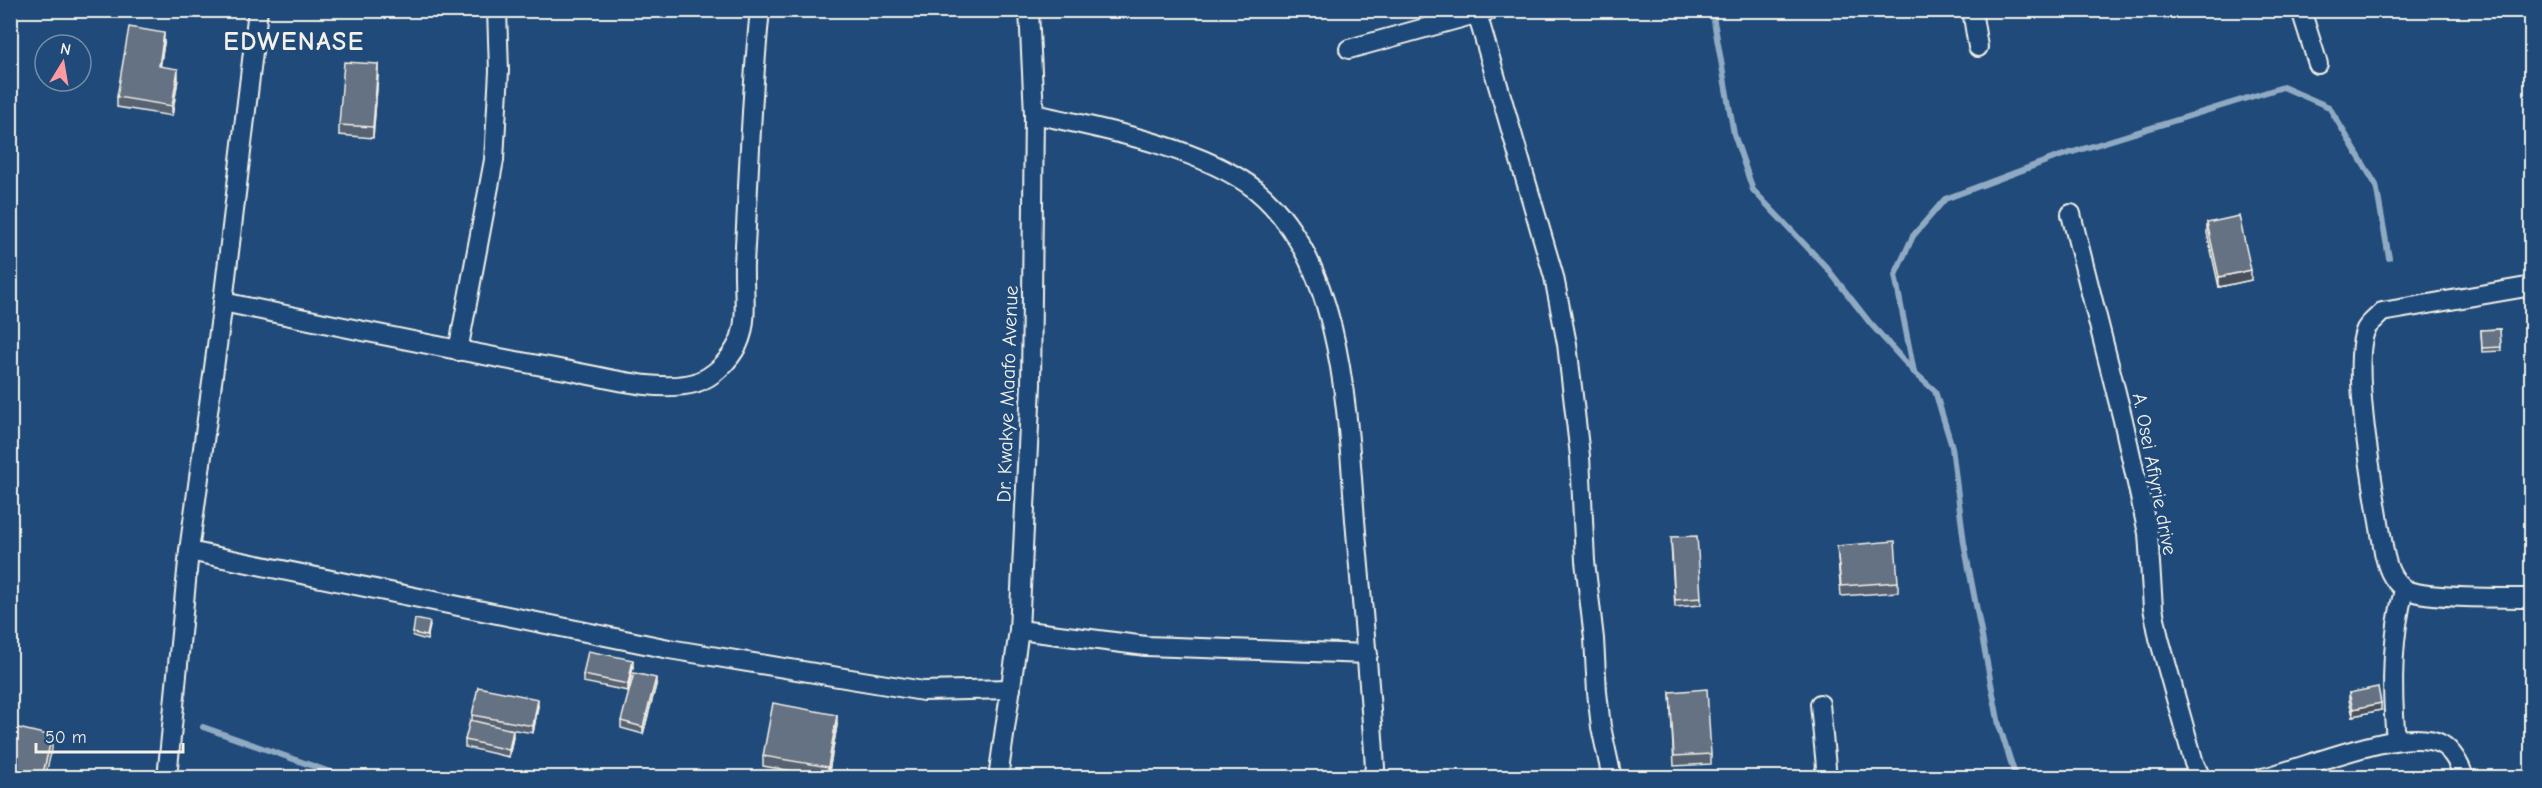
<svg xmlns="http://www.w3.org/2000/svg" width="2542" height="788" font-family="'Comic Neue',sans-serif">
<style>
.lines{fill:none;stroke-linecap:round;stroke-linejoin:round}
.stream{stroke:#8faac2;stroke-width:6}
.street-casing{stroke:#f4f1e8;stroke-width:22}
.street{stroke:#1f4a7a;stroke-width:18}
.wall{fill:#576272;stroke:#f4f1e8;stroke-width:1.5}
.shaded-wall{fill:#47505c;stroke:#f4f1e8;stroke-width:1.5}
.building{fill:#657284;stroke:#f4f1e8;stroke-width:1.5}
.labels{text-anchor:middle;stroke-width:6;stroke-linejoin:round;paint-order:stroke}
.street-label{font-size:20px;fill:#f4f1e8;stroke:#1f4a7a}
.district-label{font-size:26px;font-weight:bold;letter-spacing:1.5px;fill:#f4f1e8;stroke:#1f4a7a}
</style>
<rect width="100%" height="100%" fill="#1f4a7a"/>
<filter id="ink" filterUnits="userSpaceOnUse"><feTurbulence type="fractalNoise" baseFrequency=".0167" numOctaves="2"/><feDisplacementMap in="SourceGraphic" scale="12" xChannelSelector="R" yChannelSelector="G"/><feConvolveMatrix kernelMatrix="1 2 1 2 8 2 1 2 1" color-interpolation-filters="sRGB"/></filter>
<g filter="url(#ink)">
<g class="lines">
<g class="stream">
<path d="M1712,10L1734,134L1753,190L1827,268L1870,323L1914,372L1935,391L1952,447L1964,543L1999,725L2016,778"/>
<path d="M1914,372L1895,275L1913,236L1945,199L2057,157L2283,87L2329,107L2376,185L2389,258"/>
<path d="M203,727L347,778"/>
</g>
<g class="street-casing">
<g id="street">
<path d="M1476,10L1554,277L1567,344L1580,456L1585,561L1594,639L1597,692L1601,727L1612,778"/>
<path d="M1972,10L1978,47"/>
<path d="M2301,10L2318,64"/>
<path d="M1349,49L1490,10"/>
<path d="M1034,114C1099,128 1204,148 1256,190C1344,263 1347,415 1355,520C1362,603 1370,685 1375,768L1372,778"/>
<path d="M2071,214L2123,420L2148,533L2153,608L2159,638L2194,763L2201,778"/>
<path d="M2532,286L2382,312C2378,317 2369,323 2366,329C2349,365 2377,507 2384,552C2387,566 2391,579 2403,588C2417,599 2509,598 2532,598"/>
<path d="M223,302C337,326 451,350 565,370C603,377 658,393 695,383C714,377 729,361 738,344C749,321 743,289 744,264C749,179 751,94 760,10"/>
<path d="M458,351L494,160L499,71L497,10"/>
<path d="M189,551L669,649L923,691L1011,689"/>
<path d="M1019,630L1146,646L1368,654"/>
<path d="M1820,704L1826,767L1823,778"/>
<path d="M2396,740C2391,689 2391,639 2404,590"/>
<path d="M167,778L189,551L223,302L258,10"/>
<path d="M998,778L1019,630L1031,385L1034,114L1029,10"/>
<path d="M2262,778C2304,769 2405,724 2441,744C2452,750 2461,766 2464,778"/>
</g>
</g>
<use href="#street" class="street"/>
</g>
<g class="wall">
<path d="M164,43L160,66L178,79L172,116L117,107V97Z"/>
<path d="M378,75L373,138L339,135V125Z"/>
<path d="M2207,223L2251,280L2219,287L2207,233Z"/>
<path d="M2500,329L2501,351L2482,352L2481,330Z"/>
<path d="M1671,544L1701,598V605L1675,607Z"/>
<path d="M1837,546L1898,582V592L1841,596Z"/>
<path d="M430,626L427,640L413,636V633Z"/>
<path d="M633,667L628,691L583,682V675Z"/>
<path d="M656,685L643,734L621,728V721Z"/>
<path d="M1670,692L1711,754V764L1674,766Z"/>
<path d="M2349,693L2381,710L2353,716L2349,700Z"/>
<path d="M538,706L533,733L509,729L513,737L509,757L465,747V740L472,720V715Z"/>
<path d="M837,725L828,777L763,766V756Z"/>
</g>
<g class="shaded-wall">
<path d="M164,33V43L159,76V66Z"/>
<path d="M378,64V75L373,138V127Z"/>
<path d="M178,69V79L172,116V106Z"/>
<path d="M2251,270V280L2219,287V277Z"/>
<path d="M633,660V667L628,691V684Z"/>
<path d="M656,678V685L643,734V727Z"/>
<path d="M538,699V706L533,733V726Z"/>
<path d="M2381,703V710L2353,716V709Z"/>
<path d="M837,715V725L828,777V767Z"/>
<path d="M513,730V737L509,757V750Z"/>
<path d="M52,736V749L45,777H42Z"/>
</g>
<g class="building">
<path d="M129,27L164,33L159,66L178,69L172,106L117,97Z"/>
<path d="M344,62L378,64L373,127L339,125Z"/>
<path d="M2239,216L2251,270L2219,277L2207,223Z"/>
<path d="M2500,329L2501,347L2482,348L2481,330Z"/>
<path d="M1697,536L1701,598L1675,600L1671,537Z"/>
<path d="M1895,541L1898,582L1841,586L1837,546Z"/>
<path d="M415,619L430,622L427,636L413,633Z"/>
<path d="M588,651L633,660L628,684L583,675Z"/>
<path d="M634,673L656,678L643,727L621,721Z"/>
<path d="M478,687L538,699L533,726L472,715Z"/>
<path d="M2378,687L2381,703L2353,709L2349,693Z"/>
<path d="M1707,689L1711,754L1674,756L1670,692Z"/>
<path d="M773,703L837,715L828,767L763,756Z"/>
<path d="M470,720L513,730L509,750L465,740Z"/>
<path d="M10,726L52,736L42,777H10Z"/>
</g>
</g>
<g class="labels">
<g class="street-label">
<text transform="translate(1007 394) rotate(-88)" y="7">Dr. Kwakye Maafo Avenue</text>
<text transform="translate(2155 474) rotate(79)" y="7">A. Osei Afiyrie drive</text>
</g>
<g class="district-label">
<text x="294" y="50">EDWENASE</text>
</g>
</g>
<rect width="2542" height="788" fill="none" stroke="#1f4a7a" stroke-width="36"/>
<rect x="18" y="18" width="2506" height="752" fill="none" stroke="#f4f1e8" stroke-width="2" filter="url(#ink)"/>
<g transform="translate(63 63) rotate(11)"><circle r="28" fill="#1f4a7a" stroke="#748da6" stroke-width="1.5"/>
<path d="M0-4.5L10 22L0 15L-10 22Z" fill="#ff9aa2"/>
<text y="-9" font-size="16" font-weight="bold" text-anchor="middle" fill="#f4f1e8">N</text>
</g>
<path d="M36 743v9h147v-9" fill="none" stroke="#f4f1e8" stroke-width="3"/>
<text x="45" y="743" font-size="18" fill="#f4f1e8" stroke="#1f4a7a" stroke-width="4.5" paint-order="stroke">50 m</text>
</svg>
